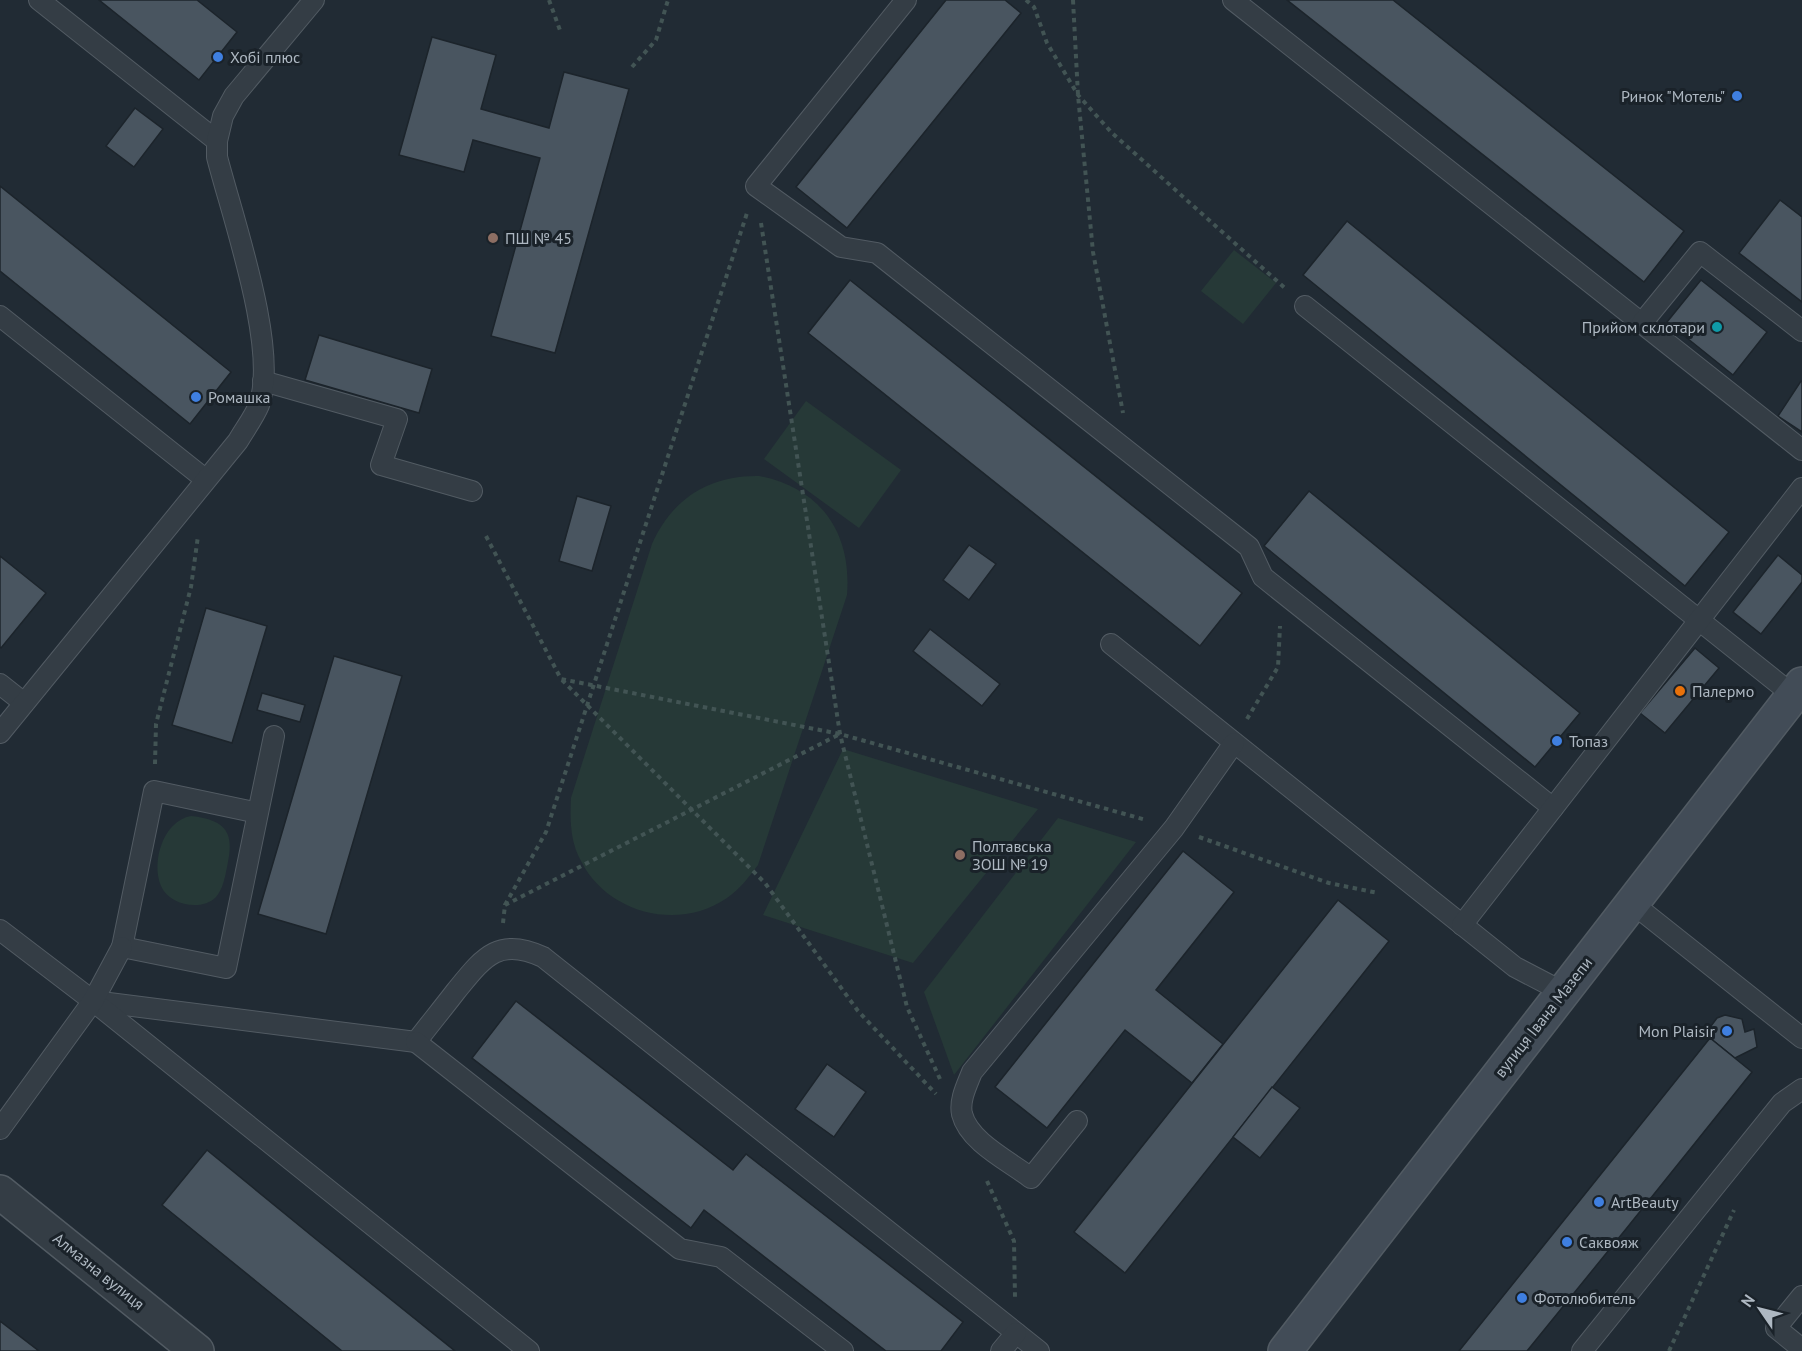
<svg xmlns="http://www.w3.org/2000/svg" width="1802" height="1351" font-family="'PT Sans',sans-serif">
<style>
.green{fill:#263937}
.building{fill:#495560;stroke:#1c242b;stroke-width:1.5}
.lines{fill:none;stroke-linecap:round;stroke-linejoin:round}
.service-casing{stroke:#525b63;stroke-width:22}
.minor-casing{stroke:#525b63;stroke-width:36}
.secondary-casing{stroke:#525b63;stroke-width:36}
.path{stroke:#425454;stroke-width:4;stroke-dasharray:4.5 4.5;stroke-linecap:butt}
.service{stroke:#343d45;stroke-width:20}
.minor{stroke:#343d45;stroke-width:33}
.secondary{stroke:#424c57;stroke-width:33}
.shop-dot{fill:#3f7fe0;stroke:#1a2229;stroke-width:2}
.education-dot{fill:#8d6e63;stroke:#1a2229;stroke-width:2}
.culture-dot{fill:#0f9aa8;stroke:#1a2229;stroke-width:2}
.food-dot{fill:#e8710a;stroke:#1a2229;stroke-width:2}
.labels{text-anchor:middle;stroke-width:6;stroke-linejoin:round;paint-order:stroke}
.poi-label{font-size:16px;fill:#aeb8c2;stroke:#1a2229;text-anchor:start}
.street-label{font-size:16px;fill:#aeb8c2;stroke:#1a2229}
</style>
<rect width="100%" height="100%" fill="#212b34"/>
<g class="green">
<path d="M1234,250L1276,283L1243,324L1201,291Z"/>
<path d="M806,401L901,470L859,528L764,459Z"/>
<path d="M759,476C821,488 852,533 847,595L758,865C749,877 740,889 727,898C678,932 607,913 581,861C570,841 570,820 571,798L652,544C672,499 709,475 759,476Z"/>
<path d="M843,749L1038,809L913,963L763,915Z"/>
<path d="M191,816C227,820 235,833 227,867C225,877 223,889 216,897C201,912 169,905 161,886C151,862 163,821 191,816Z"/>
<path d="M1058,818L1136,842L954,1075L924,992Z"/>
</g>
<g class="building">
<path d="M99,0H197L237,32L199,80Z"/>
<path d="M946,0H1005L1021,13L847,228L796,187Z"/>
<path d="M1287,0H1393L1684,231L1644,282Z"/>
<path d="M432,37L496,55L481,109L549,128L564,72L629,89L555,353L491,336L540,158L473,140L464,172L399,155Z"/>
<path d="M135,108L163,129L134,167L106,146Z"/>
<path d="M0,186L231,372L190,424L0,271Z"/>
<path d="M1780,200L1802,217V302L1739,253Z"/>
<path d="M1347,221L1729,532L1685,586L1303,275Z"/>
<path d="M850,280L1242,593L1200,646L808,333Z"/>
<path d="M1701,280L1767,332L1733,375L1667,322Z"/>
<path d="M319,335L432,369L419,413L305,380Z"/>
<path d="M1801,381H1802V432L1778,416Z"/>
<path d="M1309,491L1580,713L1535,767L1264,546Z"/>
<path d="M577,496L611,506L592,571L559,561Z"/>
<path d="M969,545L996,564L969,600L943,580Z"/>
<path d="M1778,555L1802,575V582L1761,634L1733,612Z"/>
<path d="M0,556L46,593L1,648L0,647Z"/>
<path d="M206,608L267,626L232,743L172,725Z"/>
<path d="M930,629L1000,684L982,706L913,651Z"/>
<path d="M1695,648L1719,668L1665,733L1640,713Z"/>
<path d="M334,656L402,676L326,934L258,914Z"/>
<path d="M262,693L305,705L300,722L257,710Z"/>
<path d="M1183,851L1234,892L1156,990L1223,1044L1192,1083L1125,1030L1047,1128L995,1087Z"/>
<path d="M1338,900L1389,941L1125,1273L1074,1232Z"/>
<path d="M516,1001L733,1170L746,1154L963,1322L941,1351H886L704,1210L691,1228L472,1058Z"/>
<path d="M1725,1015L1742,1019L1745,1032L1754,1029L1757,1047L1735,1058L1705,1034L1717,1018Z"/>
<path d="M1710,1038L1752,1072L1626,1229L1527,1351H1459Z"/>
<path d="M827,1064L866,1092L834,1137L795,1109Z"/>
<path d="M1272,1087L1300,1108L1260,1158L1233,1137Z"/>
<path d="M207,1150L317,1240L455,1351H342L162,1205Z"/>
<path d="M0,1321L39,1351H0Z"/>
</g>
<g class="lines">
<g class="service-casing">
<g id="service">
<path d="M39,0L217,141"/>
<path d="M906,0L756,186L841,247L877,253L1249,547L1263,577L1553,808"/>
<path d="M1233,0L1802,450"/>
<path d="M1305,306L1793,695"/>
<path d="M0,316L205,479"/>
<path d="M1642,323L1700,252L1802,331"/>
<path d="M263,381L397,419L381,465L472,491"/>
<path d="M1111,644L1515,967L1563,992"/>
<path d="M0,684L24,703"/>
<path d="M0,733L238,441C245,429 254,417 259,405C279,349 232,216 217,157V141L223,116L234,96L314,0"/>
<path d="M258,813L226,968L122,947L154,791L258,813L274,736"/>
<path d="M1632,903L1802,1038"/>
<path d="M1462,925L1802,488"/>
<path d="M0,930L93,1001L416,1042C429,1025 443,1008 456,991C483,958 498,936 543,957L1039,1351"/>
<path d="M93,1001L529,1351"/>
<path d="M416,1042L680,1249L721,1257L843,1351"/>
<path d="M1077,1121L1031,1178C1009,1161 969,1142 962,1114C959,1100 967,1085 972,1072L1174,828L1234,743"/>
<path d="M0,1129L93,1001L122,947"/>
<path d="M1802,1296L1776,1328L1802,1349"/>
<path d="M1001,1351L1016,1333"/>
<path d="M1582,1351L1782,1103L1802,1089"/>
</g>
</g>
<g class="minor-casing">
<path id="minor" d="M0,1192L197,1351"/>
</g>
<g class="secondary-casing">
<path id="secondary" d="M1285,1351L1802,684"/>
</g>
<g class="path">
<path d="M549,0L561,33"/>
<path d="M1026,0L1034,7L1047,43L1078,95L1112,133L1287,290"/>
<path d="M1073,0L1078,95L1093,252L1123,413"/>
<path d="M632,67L656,40L668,0"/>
<path d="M761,223L840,734L907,1007L940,1079"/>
<path d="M486,536L561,679L840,734L1146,820"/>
<path d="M562,680L765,883L858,1011L936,1094"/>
<path d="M1247,719L1278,667L1280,626"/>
<path d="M155,764L156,724L191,587L198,536"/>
<path d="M1199,837L1329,883L1378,893"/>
<path d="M505,905L546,832L747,213"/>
<path d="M503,923L505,905L840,734"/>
<path d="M987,1181L1014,1241L1015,1297"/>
<path d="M1669,1351L1734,1210"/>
</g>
<use href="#service" class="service"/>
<use href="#minor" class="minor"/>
<use href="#secondary" class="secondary"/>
</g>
<g class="shop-dot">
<circle cx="218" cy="57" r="6"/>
<circle cx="1737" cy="96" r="6"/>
<circle cx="196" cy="397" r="6"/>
<circle cx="1557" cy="741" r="6"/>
<circle cx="1727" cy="1031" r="6"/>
<circle cx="1599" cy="1202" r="6"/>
<circle cx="1567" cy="1242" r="6"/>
<circle cx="1522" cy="1298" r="6"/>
</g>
<g class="education-dot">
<circle cx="493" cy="238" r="6"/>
<circle cx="960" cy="855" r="6"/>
</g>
<circle class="culture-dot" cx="1717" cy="327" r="6"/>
<circle class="food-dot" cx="1680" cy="691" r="6"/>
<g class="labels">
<g class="poi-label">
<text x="230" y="63">Хобі плюс</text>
<text x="1725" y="102" text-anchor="end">Ринок "Мотель"</text>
<text x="505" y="244">ПШ № 45</text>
<text x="1705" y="333" text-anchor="end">Прийом склотари</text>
<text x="208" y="403">Ромашка</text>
<text x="1692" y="697">Палермо</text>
<text x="1569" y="747">Топаз</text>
<text x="972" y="852">Полтавська<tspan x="972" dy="18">ЗОШ № 19</tspan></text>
<text x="1715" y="1037" text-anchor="end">Mon Plaisir</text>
<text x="1611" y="1208">ArtBeauty</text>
<text x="1579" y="1248">Саквояж</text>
<text x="1534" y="1304">Фотолюбитель</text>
</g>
<g class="street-label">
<text transform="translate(1543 1017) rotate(-52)" y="6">вулиця Івана Мазепи</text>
<text transform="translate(99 1271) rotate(39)" y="6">Алмазна вулиця</text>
</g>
</g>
<g transform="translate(1760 1309) rotate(305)" stroke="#1a2229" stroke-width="4.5" paint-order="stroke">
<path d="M0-4.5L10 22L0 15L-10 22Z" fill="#aeb8c2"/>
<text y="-9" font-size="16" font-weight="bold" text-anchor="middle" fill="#aeb8c2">N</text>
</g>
</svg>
